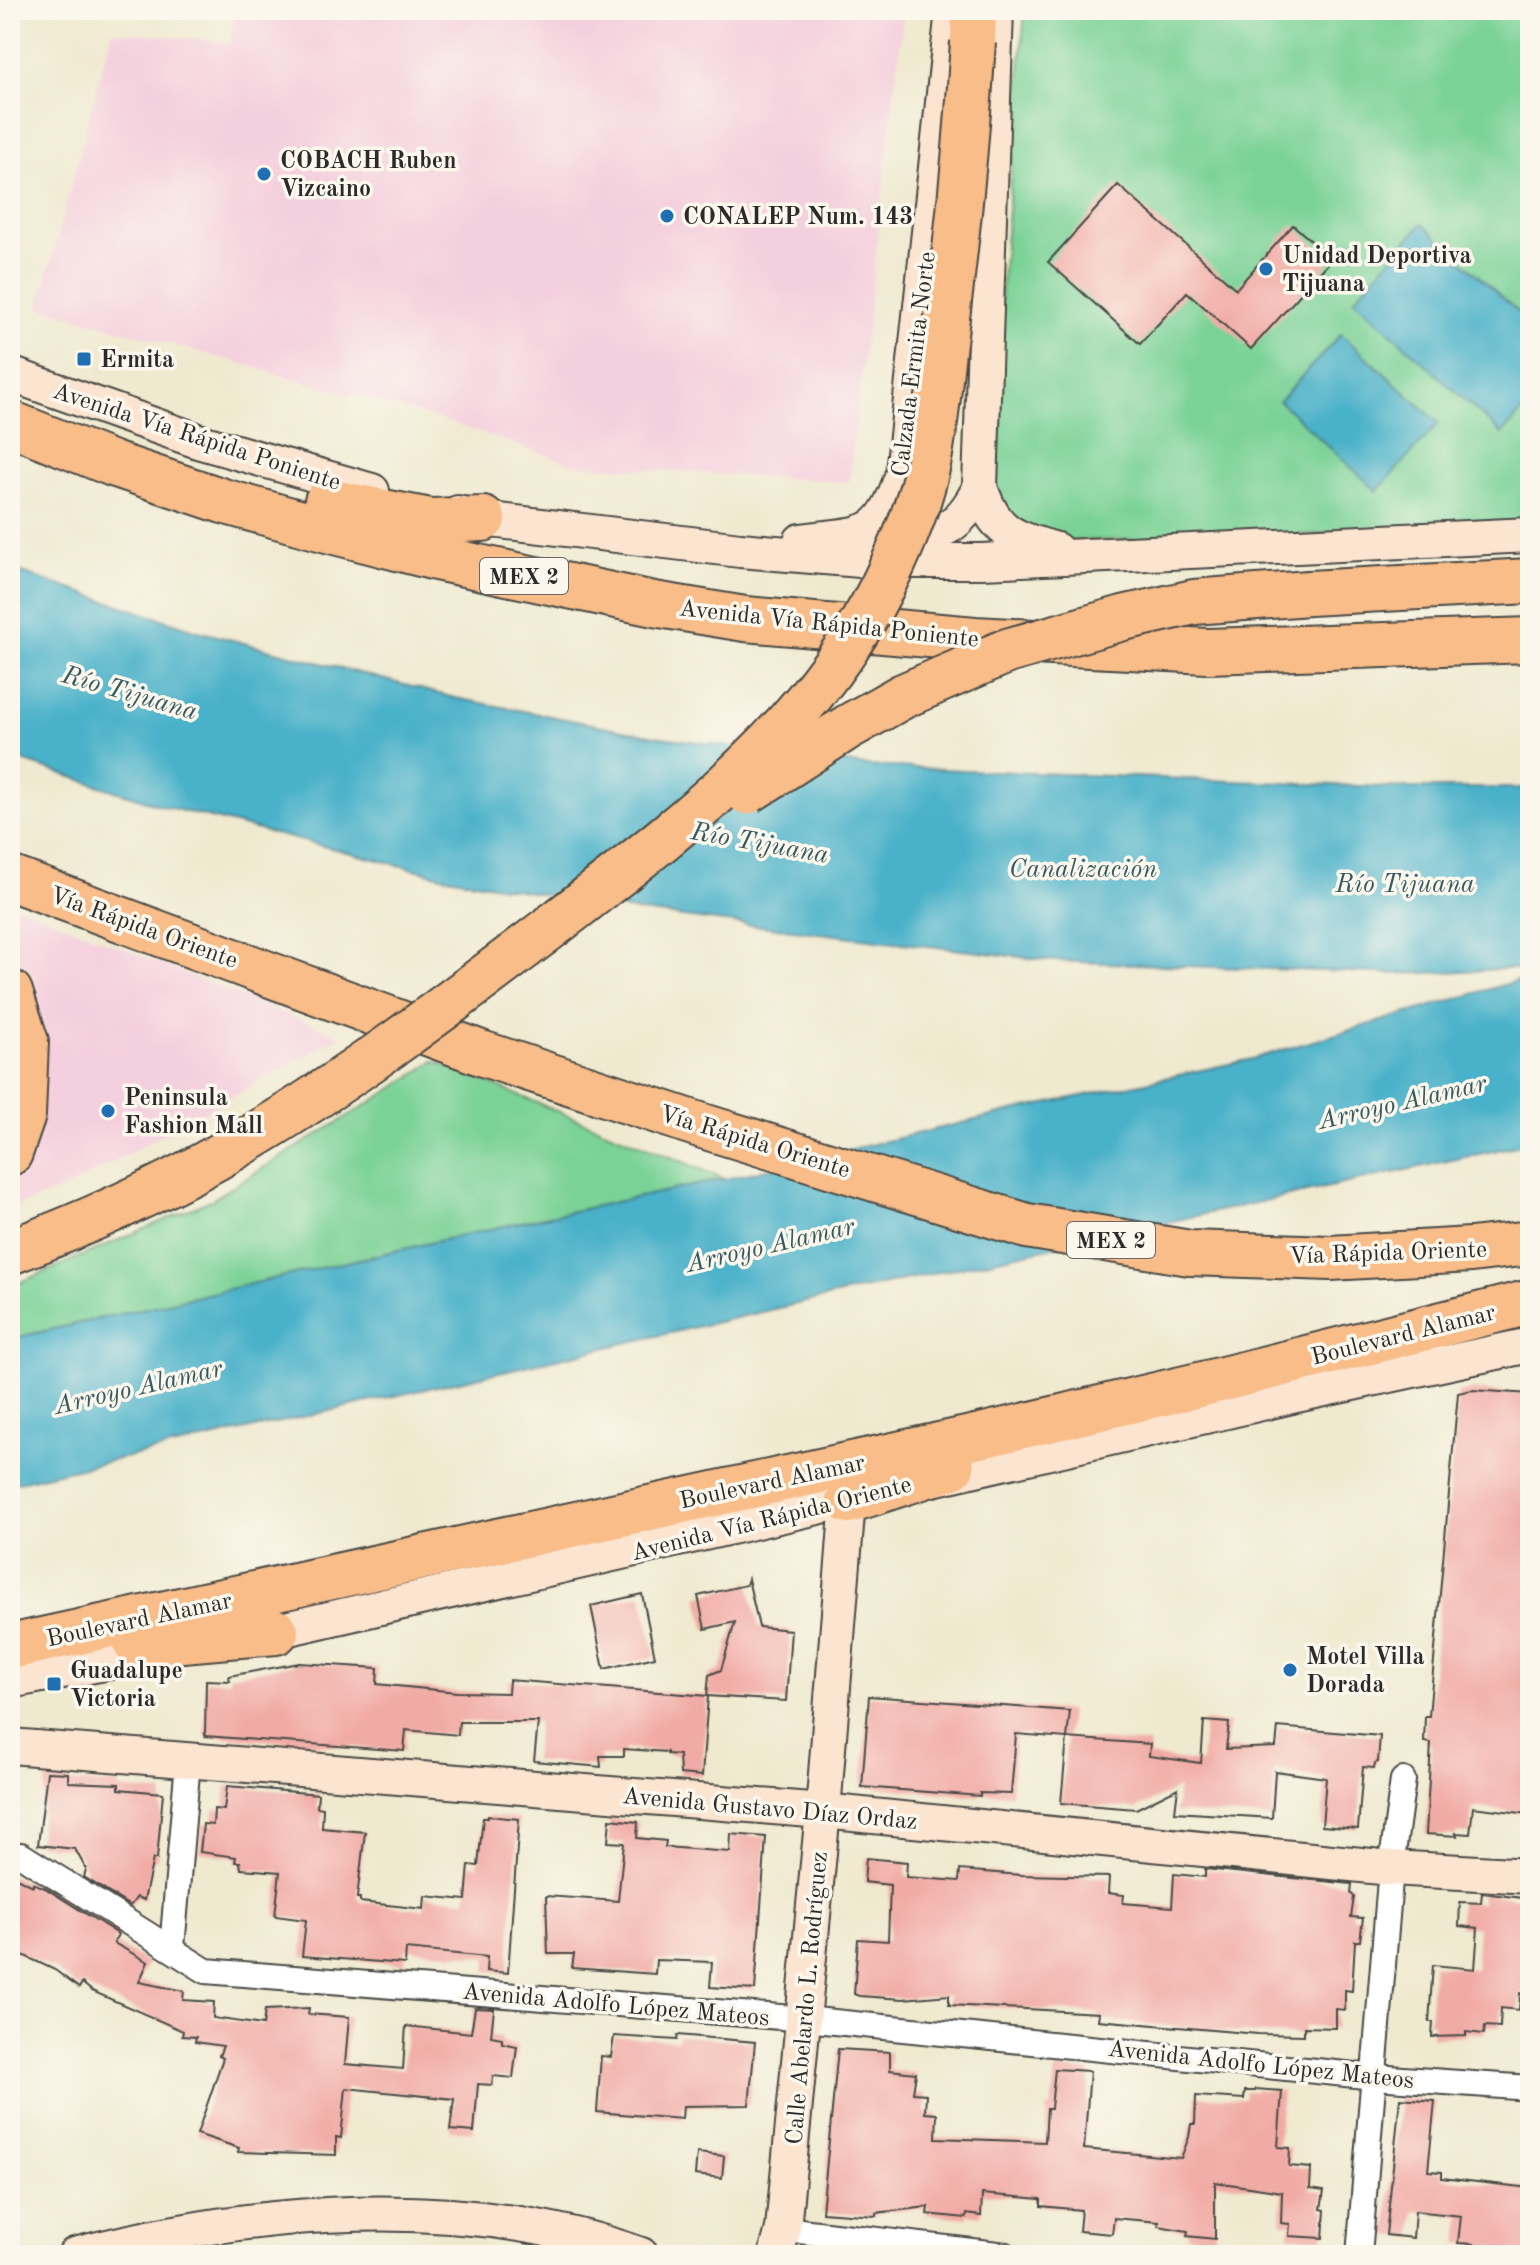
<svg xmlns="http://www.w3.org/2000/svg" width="1540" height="2265" font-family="'Old Standard TT',serif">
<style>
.built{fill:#f4cfdd}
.green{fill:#7ad297;stroke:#527e61;stroke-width:2}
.water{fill:#4ab1c9;stroke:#3a6e7a;stroke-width:2}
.building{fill:#f1aba6}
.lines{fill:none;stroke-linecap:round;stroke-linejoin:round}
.street-casing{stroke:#484844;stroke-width:28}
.secondary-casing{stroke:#484844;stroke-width:38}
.highway-casing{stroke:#484844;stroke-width:48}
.street{stroke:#fff;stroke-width:24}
.secondary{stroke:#fce5d0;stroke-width:34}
.highway{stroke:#f8bd89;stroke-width:44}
.highway-bridge-casing{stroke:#484844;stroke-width:48;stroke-linecap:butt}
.highway-bridge{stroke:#f8bd89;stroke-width:44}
.poi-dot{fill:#1f6fb2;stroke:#fbf7ec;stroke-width:3}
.labels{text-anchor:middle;stroke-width:7;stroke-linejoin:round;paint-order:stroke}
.shield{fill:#fbf7ec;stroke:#696865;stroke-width:2}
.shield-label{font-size:22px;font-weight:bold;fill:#2b2b2b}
.poi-label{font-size:24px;font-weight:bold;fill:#2b2b2b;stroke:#fbf7ec;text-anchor:start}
.street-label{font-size:24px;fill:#2b2b2b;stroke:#fbf7ec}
.water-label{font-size:26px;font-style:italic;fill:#365a62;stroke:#fbf7ec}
</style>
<rect width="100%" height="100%" fill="#fbf7ec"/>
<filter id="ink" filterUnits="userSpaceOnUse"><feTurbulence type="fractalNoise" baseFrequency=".0125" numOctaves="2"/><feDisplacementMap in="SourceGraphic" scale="16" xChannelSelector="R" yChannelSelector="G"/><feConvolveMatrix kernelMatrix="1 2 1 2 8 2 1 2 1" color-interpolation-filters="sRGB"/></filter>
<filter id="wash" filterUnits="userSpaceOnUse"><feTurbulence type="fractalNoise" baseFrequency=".006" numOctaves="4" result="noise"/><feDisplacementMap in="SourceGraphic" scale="32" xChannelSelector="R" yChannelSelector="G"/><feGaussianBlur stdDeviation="1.8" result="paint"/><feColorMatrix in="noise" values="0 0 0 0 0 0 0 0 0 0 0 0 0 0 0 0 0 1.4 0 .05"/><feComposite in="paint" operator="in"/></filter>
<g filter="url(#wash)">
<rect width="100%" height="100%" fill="#efe9cf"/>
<g class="built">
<path d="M235,10H904L849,482L575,465L445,421L39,307L112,31L230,42Z"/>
<path d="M10,903L341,1036L70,1186L10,1209Z"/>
</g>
<g class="green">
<path d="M1025,10H1530V528L1039,542L984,491Z"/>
<path d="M434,1061L725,1179L526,1221L10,1339V1287L211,1200L389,1091Z"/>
</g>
<g class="water">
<path d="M1422,224L1530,323V403L1502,434L1354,299Z"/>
<path d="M1341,334L1439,423L1377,491L1279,401Z"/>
<path d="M10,569L198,631L455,698L655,736L867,766L1407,788H1530V968L1401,974L1054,961L641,912L442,876L159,805L10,757Z"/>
<path d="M1530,977V1143L862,1289L10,1484V1339L526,1221L725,1179L1017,1110L1252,1059Z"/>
</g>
<g id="blocks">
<g class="building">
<path d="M1118,185L1236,289L1293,225L1332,259L1251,349L1187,292L1140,344L1048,262Z"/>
<path d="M1472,1390L1530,1394V1814L1473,1807L1470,1834L1456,1833L1457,1836L1426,1834L1431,1743L1424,1742L1425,1716H1429L1458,1393Z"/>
<path d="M748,1579L759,1627L791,1630L786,1701L707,1696L709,1675L721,1670L735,1622L705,1629L698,1596L746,1585Z"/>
<path d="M642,1594L655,1657L604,1669L591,1606Z"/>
<path d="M299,1663L378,1668L377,1684L457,1692L508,1693L509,1680L708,1696L702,1776L680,1774L679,1755L667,1754V1752L624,1749V1756H600L601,1767L534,1761L538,1722H459L458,1735L406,1730L404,1751L205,1736L206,1680L230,1681L229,1676Z"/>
<path d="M869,1696L1070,1711L1067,1738L1016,1734L1011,1794L980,1793V1796L862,1787Z"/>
<path d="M1204,1721L1229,1723L1226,1749L1276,1747L1278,1727L1380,1736L1378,1762L1375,1763L1374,1768L1363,1767L1358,1829L1322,1826L1326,1778L1275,1771L1272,1818L1175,1812L1178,1788L1136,1809L1061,1803L1067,1738L1150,1744L1149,1756L1201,1763Z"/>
<path d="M47,1772L68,1773V1782L119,1784V1789L163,1793L157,1859H153L144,1900L137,1897L130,1906L84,1877L86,1869L75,1849L38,1845Z"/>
<path d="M227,1786L318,1794L317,1807L323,1808L322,1828L365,1832L357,1898H360V1902L424,1909L425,1896L466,1900L469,1865L478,1866L483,1818H488V1816L519,1819L508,1973L486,1971L487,1957L406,1949L405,1964L302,1956L306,1920L275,1916L280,1872L241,1869L240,1862H235L236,1857L200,1852L203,1824L213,1825L214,1809L224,1810Z"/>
<path d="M610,1819L638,1822L637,1838L666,1841L665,1847L730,1852L731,1834L766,1837L755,1990L710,1987L712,1962L656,1960L655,1974L572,1968L574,1954H548L546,1896L618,1901L624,1843L608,1842Z"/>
<path d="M866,1858L907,1862L906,1877L959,1881L960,1870L1021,1875L1109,1877L1108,1893L1124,1895L1123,1903L1172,1907L1174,1874L1205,1877V1869L1352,1884L1351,1893L1354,1897L1351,1917L1363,1918L1360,1941H1355L1352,1991L1345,1990V2010L1336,2009V2028L1304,2027V2035L1258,2034L1098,2020L1099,2013L949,2005V1995L903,1999L859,1996L854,1994L858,1939L888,1941L890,1885L864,1882Z"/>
<path d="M10,1875L33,1886V1883L45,1888L118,1934L114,1943L148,1962L139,1982L184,1991L183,2000L214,2002L213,2018L263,2025L265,2010L309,2008L308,2014L349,2017L345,2064L403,2069L406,2026L471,2033L475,2008L494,2009L491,2036L502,2038V2043L517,2046L513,2078L493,2076L492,2085L478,2084L474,2132L450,2130L454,2099L346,2088L341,2138L336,2137V2155L238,2152L239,2148L197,2134L223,2058L219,2056L223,2046L195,2042L196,2037L182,2036L183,2031L92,1991L82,1983L79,1988L55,1970L10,1949Z"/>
<path d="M1482,1893L1530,1899V1994L1520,1993L1519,2010L1501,2008L1500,2027L1485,2026L1484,2034L1466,2032V2036L1432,2037L1433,2022H1429L1433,1965L1475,1969L1478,1928L1459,1926L1460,1902L1481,1903Z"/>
<path d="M678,2035L755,2042L749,2105L683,2106L682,2119L597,2112L601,2056L611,2057L614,2036L677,2040Z"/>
<path d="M838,2049L890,2052V2070L916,2073L913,2093L926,2094L925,2113L937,2114L936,2138L1045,2142L1047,2108H1051L1055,2069L1090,2071L1084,2149L1181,2158L1189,2137L1191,2124H1195L1196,2096L1244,2099L1245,2091H1255L1256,2089L1282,2091L1278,2147L1290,2148L1289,2166L1311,2168L1310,2189L1324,2191L1321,2209L1325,2210L1323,2238L1289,2236L1290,2224L1281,2223L1282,2192L1215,2182V2239L1187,2236L1188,2231L1158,2226L1159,2222L1114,2218L1112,2234L1079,2231L1081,2210L1041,2206V2199L982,2194L981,2216L967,2214L966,2218L927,2214L928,2207L876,2213V2216L822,2212Z"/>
<path d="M1400,2098L1435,2101L1428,2171L1442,2172V2178L1530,2188V2255L1473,2253L1474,2244L1458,2243L1461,2216L1415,2211L1413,2238L1386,2235Z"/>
<path d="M697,2153L724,2156L722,2178L695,2175Z"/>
</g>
</g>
</g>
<g filter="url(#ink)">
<use href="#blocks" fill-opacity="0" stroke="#484844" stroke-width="2"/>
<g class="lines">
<g class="street-casing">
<g id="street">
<path d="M21,1855L206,1971L805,2019L1375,2077L1530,2088"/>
<path d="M172,1948L188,1761"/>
<path d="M783,2229L1006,2255"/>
<path d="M1359,2255L1391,1868L1403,1780"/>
</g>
</g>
<g class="secondary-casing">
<g id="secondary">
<path d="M996,10L980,487C995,533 1012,537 1056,550"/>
<path d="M10,374L201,442L372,491"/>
<path d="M907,496C922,557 962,527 980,487"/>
<path d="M458,513L483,519L740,550L873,561H982L1530,535"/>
<path d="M801,541C866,532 881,542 903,473L953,10"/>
<path d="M928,1480L1292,1396L1530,1345"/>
<path d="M250,1637L870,1495"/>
<path d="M10,1681L167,1651"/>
<path d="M10,1746L823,1811L1391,1868L1530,1876"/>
<path d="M75,2255C254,2209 463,2191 641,2255"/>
<path d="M776,2255L783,2229L823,1811L848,1501"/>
</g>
</g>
<g class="highway-casing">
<g id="highway">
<path d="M973,42L974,10"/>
<path d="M10,423L113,464L223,501L327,530L436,558L654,604L745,619L975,639L1208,651L1530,640"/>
<path d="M327,501L431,521L483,519"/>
<path d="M1309,593L1530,581"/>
<path d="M10,878L481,1053L706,1127L1027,1226L1190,1253L1330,1258L1471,1250L1530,1243"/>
<path d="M10,992L26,1042L23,1115L10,1153"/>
<path d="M848,1501L952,1467"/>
<path d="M136,1644L276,1632"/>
<path d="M10,1647L976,1437L1207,1383L1530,1302"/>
</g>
</g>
<use href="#street" class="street"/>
<use href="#secondary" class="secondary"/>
<use href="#highway" class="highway"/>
<g class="highway-bridge-casing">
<g id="highway-bridge">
<path d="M747,792L848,727L903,696L1007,651L1123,618L1194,602L1309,593"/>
<path d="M10,1252C81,1225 150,1195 216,1158C337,1090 450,1004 560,920C684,824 812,728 883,585C902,547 921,501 929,459C938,415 940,370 946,326C958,232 967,138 973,42"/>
</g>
</g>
<use href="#highway-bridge" class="highway-bridge"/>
</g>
</g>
<g class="poi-dot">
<circle cx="264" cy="174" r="8"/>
<circle cx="667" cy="216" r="8"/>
<circle cx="1266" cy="269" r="8"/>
<rect x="76" y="351" width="16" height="16" rx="4"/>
<circle cx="108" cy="1111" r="8"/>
<circle cx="1290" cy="1670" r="8"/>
<rect x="46" y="1676" width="16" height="16" rx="4"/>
</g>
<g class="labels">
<g class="shield">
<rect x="480" y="558" width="88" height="36" rx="6"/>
<rect x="1067" y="1222" width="88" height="36" rx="6"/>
</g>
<g class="shield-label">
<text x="524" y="584">MEX 2</text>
<text x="1111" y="1248">MEX 2</text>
</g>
<g class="poi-label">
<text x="280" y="168">COBACH Ruben<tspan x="280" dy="28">Vizcaino</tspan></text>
<text x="683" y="224">CONALEP Num. 143</text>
<text x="1282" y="263">Unidad Deportiva<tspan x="1282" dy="28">Tijuana</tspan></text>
<text x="100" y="367">Ermita</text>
<text x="124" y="1105">Peninsula<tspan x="124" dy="28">Fashion Mall</tspan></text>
<text x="1306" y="1664">Motel Villa<tspan x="1306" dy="28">Dorada</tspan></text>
<text x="70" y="1678">Guadalupe<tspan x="70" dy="28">Victoria</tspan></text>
</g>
<g class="street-label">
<text transform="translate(913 364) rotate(-83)" y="8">Calzada Ermita Norte</text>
<text transform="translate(197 436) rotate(18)" y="8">Avenida Vía Rápida Poniente</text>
<text transform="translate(829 623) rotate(6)" y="8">Avenida Vía Rápida Poniente</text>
<text transform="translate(144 927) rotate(20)" y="8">Vía Rápida Oriente</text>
<text transform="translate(755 1141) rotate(17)" y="8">Vía Rápida Oriente</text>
<text transform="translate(1388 1252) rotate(-2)" y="8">Vía Rápida Oriente</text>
<text transform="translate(1403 1334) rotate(-14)" y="8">Boulevard Alamar</text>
<text transform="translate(772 1481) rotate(-12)" y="8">Boulevard Alamar</text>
<text transform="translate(771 1518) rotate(-14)" y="8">Avenida Vía Rápida Oriente</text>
<text transform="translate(139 1619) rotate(-12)" y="8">Boulevard Alamar</text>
<text transform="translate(770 1808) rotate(5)" y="8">Avenida Gustavo Díaz Ordaz</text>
<text transform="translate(806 1998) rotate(-85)" y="8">Calle Abelardo L. Rodríguez</text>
<text transform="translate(616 2004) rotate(5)" y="8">Avenida Adolfo López Mateos</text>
<text transform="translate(1261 2064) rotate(6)" y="8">Avenida Adolfo López Mateos</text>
</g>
<g class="water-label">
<text transform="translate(130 692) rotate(16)" y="9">Río Tijuana</text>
<text transform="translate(760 842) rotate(10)" y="9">Río Tijuana</text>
<text x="1083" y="877">Canalización</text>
<text x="1405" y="892">Río Tijuana</text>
<text transform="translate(1402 1101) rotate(-13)" y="9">Arroyo Alamar</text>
<text transform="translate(770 1244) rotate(-13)" y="9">Arroyo Alamar</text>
<text transform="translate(138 1386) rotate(-13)" y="9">Arroyo Alamar</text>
</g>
</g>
<rect width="1540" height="2265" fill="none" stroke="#fbf7ec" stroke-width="40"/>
</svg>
